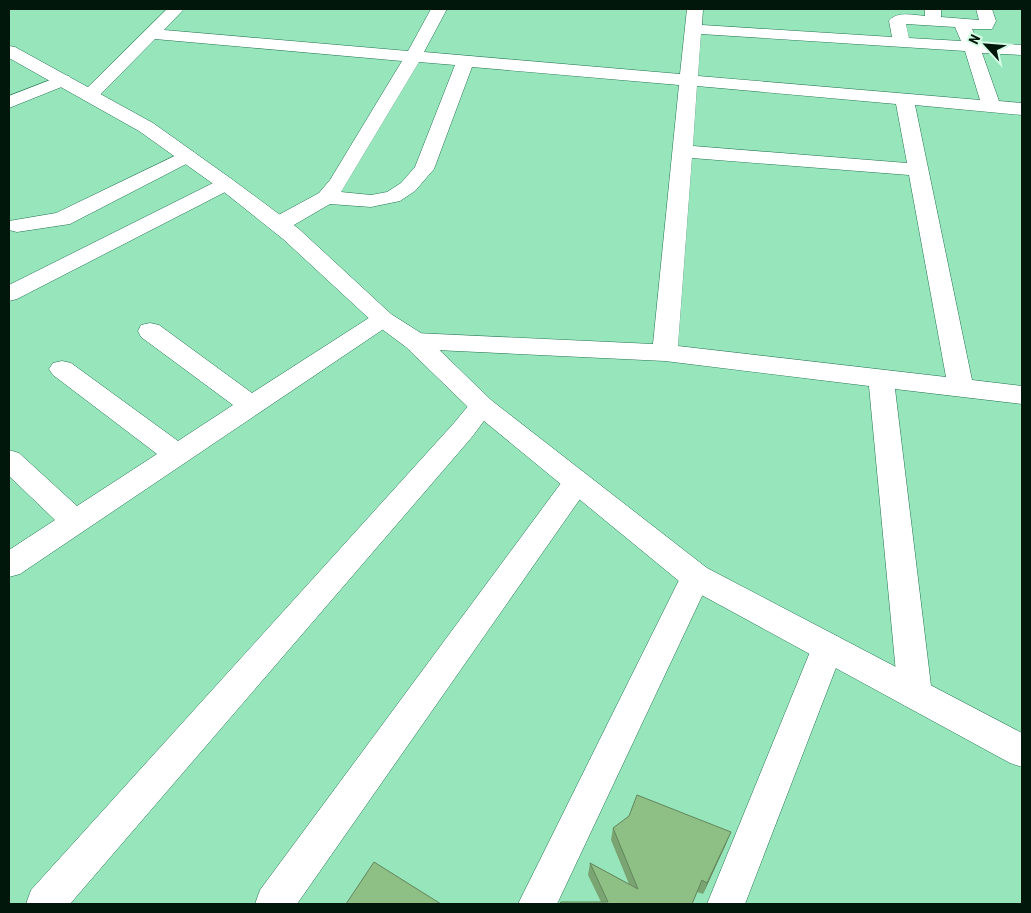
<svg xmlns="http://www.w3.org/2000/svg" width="1031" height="913" font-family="'Roboto Condensed',sans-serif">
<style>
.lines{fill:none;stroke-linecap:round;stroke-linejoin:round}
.minor-casing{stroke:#227450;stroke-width:1}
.tertiary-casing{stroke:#227450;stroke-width:1}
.minor{fill:#fff;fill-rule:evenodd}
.tertiary{fill:#fff;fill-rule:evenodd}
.wall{fill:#7aa472}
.shaded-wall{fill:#63865c}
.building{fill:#8ebf84;stroke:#63865c}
</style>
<rect width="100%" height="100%" fill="#96e5bb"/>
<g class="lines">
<g class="minor-casing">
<g id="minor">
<path d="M167,9H184L164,30L408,51L431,9H447L424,52L680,74L687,9H703L702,25L892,37L889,21C896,11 914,15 925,16V9H941V17L979,20L976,9H992L996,21L992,29H972L978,42L1022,45V55L982,53L999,101L1022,103V115L915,105L972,380L1022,386V404L895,389L932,694L927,705L915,709L903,705L898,694L869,386L665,361L415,349L406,347L403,341L406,335L415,333L653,344L679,85L472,67L434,169L415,191L400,201L371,207L330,204L287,229L279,230L271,229L268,224L271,219L319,193L330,180L402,61L155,39L96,99L90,100L84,99L81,95L84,91ZM906,24L955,27L961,41L909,38ZM701,34L965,51L980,100L698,76ZM419,62L455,65L415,167L401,183L387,192L371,195L341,192ZM697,86L896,104L907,163L693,146ZM692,158L909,175L946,377L678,346Z"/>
<path d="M63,75L69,76L72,80L69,84L9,108V96Z"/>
<path d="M187,150L194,152L197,156L194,160L70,224L17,232L9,230V221L56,213Z"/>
<path d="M226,178L233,180L236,184L233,188L17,299L9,301V285L219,180Z"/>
<path d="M383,311L391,314L395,319L391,324L20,574L9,577V550L55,520L9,476V450L19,453L77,506L157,454L53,375L49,369L53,363L62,361L71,363L178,441L233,405L141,337L138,331L141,325L150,323L159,325L252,393L375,314Z"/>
<path d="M482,397L491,400L495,406L472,437L70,904H26L31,890L454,423L473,400Z"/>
<path d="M577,471L587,475L591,482L587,489L297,904H255L260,890L567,475Z"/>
<path d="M696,565L707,568L711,577L557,904H518L685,568Z"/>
<path d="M828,633L839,637L844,647L745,904H707L812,647L817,637Z"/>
</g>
</g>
<g class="tertiary-casing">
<path id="tertiary" d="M9,46L15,47L153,123L233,180L299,229L391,314L424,335L491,400L707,568L1022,733V767L1010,763L685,586L473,412L406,347L375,324L283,239L219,188L139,131L9,58Z"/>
</g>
<use href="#minor" class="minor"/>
<use href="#tertiary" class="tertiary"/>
</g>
<path class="wall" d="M613,828L726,844L703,894L697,892L692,904L601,902L588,875L590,863L629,884L611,840Z"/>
<path class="shaded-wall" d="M731,832L726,844L703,894L707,883Z"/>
<g class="building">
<path d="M637,795L731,832L707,883L702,880L692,904H559L561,902H608L590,863L638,889L613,828L629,816Z"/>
<path d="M374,862L441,904H346Z"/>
</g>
<rect width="1031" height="913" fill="none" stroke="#01170c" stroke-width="20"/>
<g transform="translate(986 45) rotate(296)" stroke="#d6fce6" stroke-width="4" paint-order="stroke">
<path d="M0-4L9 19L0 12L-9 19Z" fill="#01170c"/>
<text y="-8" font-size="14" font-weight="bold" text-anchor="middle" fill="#01170c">N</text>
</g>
</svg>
